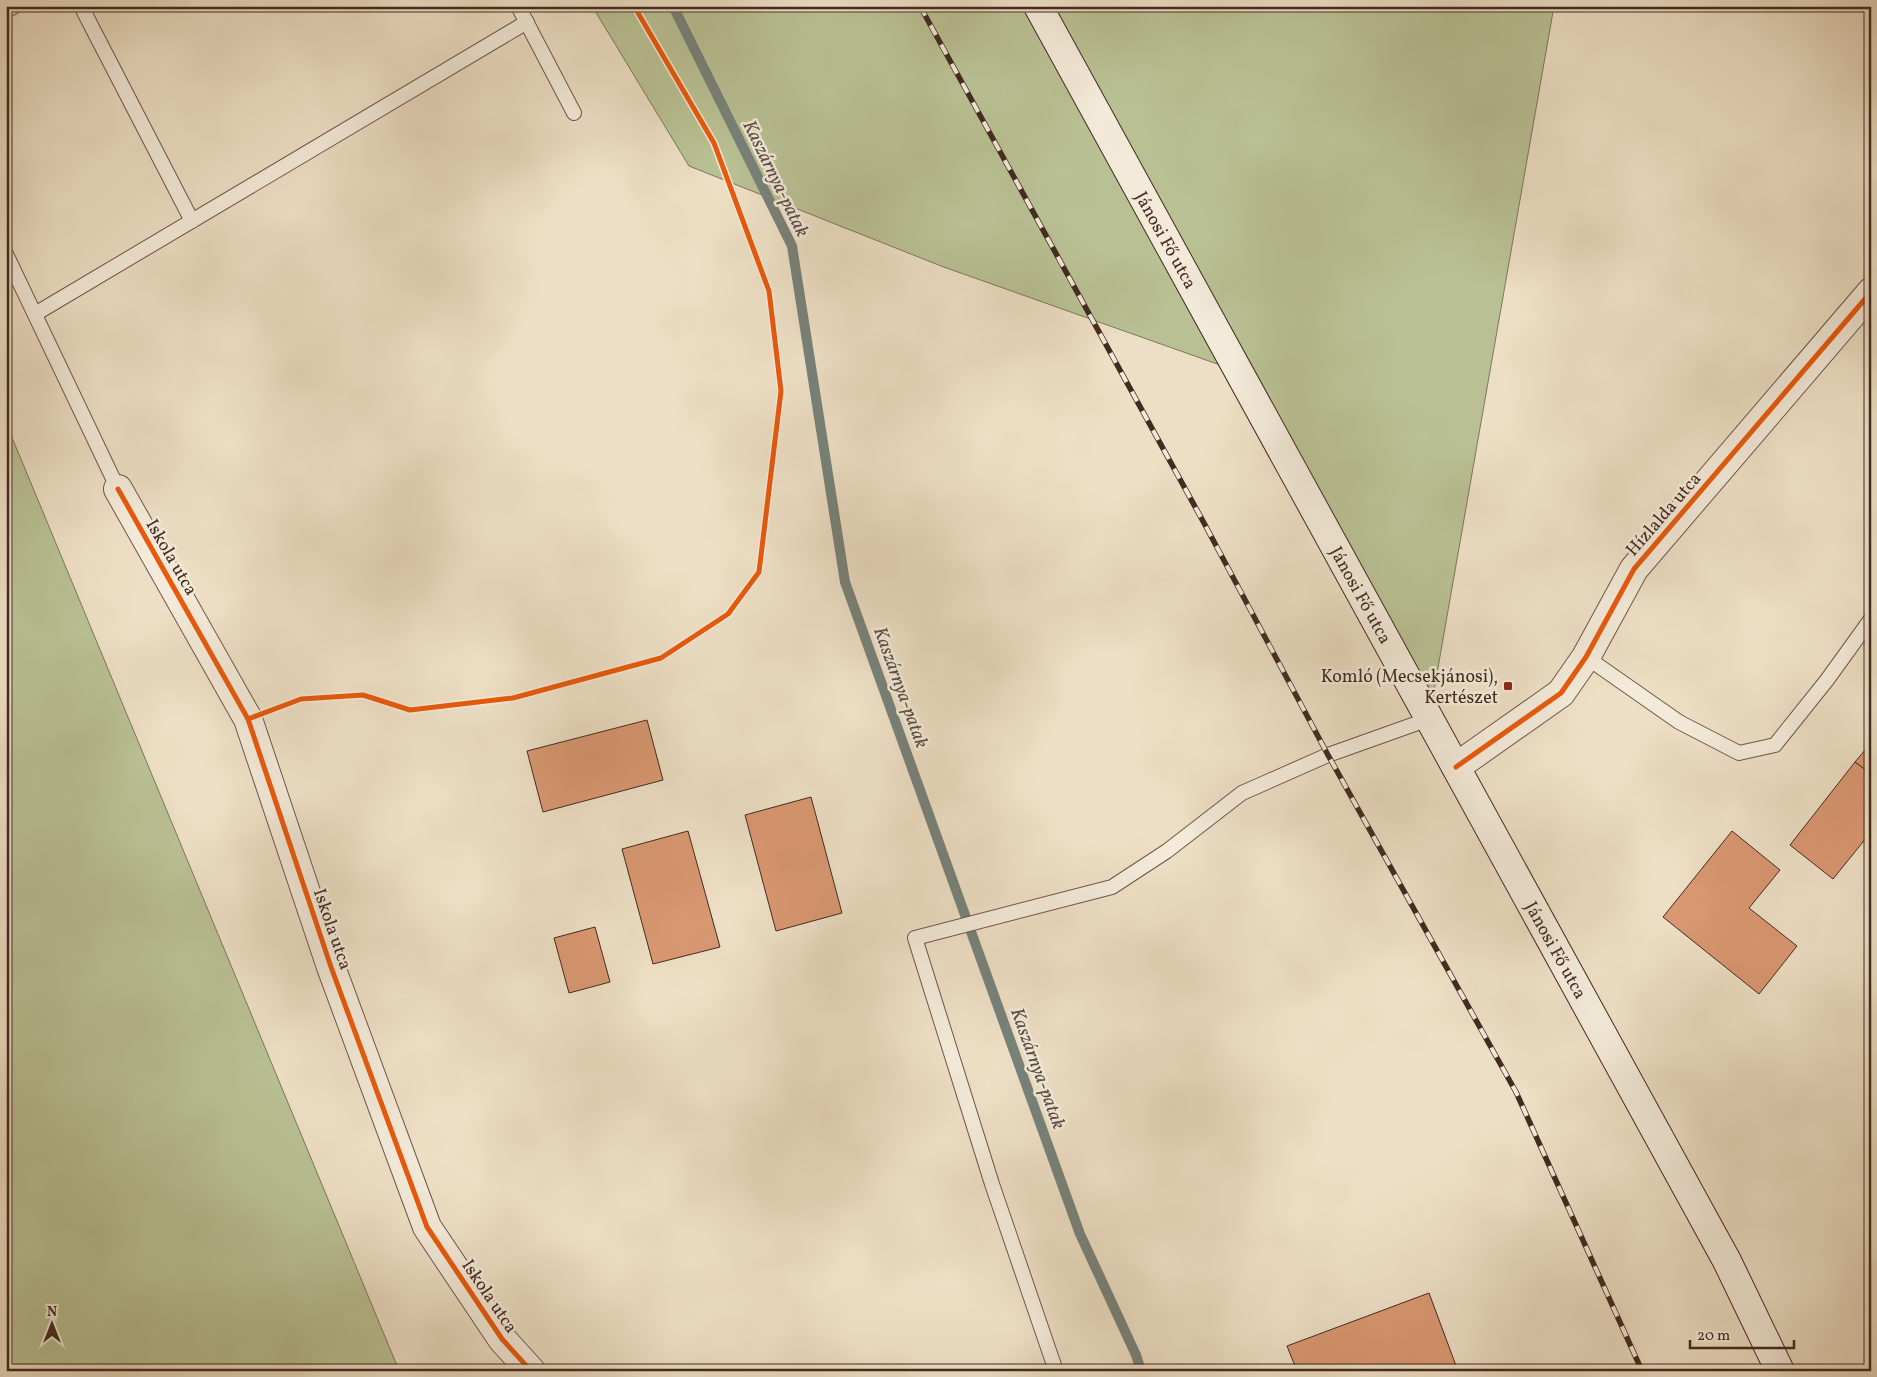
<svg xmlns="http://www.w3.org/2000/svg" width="1877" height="1377" font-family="Vollkorn,serif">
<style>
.green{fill:#b9c194;stroke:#7e765a}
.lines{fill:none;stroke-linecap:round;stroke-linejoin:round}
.stream{stroke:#77827a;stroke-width:10}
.building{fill:#d99872;stroke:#432a20}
.service-casing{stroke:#6e5749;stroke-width:16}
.minor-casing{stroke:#6e5749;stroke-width:30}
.secondary-casing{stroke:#432a20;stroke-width:30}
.service{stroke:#f3ead9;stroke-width:14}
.minor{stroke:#f3ead9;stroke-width:28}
.secondary{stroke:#f3ead9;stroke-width:28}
.rail-casing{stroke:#432a20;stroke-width:5.5}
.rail{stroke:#f3ead9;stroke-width:4;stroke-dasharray:11;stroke-linecap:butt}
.cycleway-casing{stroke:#f3ead9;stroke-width:8}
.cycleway{stroke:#e8590c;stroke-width:5}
.poi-dot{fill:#8f2418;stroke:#f3ead9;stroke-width:2}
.labels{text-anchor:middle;stroke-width:5;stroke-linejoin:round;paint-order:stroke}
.street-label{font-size:18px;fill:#432a20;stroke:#f3ead9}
.poi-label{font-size:18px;fill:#432a20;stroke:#f3ead9;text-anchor:end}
.water-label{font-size:19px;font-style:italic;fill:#584e46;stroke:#f3ead9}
</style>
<rect width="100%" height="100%" fill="#eddfc5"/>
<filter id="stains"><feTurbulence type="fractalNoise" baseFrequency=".004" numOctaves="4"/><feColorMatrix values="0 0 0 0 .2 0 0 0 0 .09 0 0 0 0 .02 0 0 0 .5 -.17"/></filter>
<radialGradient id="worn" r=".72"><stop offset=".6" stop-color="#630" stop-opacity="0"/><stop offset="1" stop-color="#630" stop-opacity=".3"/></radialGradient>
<g class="green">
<path d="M592,6H1554L1429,719L1237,371L941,266L689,166Z"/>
<path d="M6,423L398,1368L401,1371H6Z"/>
</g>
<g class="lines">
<path class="stream" d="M673,6L792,246L845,582L1080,1234L1136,1355L1141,1371"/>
</g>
<g class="building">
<path d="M647,720L663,780L543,812L527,751Z"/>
<path d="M1871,743V774L1855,762Z"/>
<path d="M1855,762L1871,774V832L1833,879L1790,845Z"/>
<path d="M811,797L842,913L776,931L745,815Z"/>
<path d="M688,831L720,947L653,964L622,849Z"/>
<path d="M1732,831L1780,870L1749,908L1797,946L1759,994L1663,917Z"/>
<path d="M595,927L610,982L569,993L554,938Z"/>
<path d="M1429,1293L1458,1371H1297L1287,1346Z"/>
</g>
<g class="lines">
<g class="service-casing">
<g id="service">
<path d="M81,6L192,221"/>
<path d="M518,6L574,113"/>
<path d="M6,11L15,6"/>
<path d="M6,254L118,489"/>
<path d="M35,314L527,22"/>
<path d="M1586,657L1679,722L1739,753L1775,745L1827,680L1871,619"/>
<path d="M1056,1371L992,1184L915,938L1112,887L1167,851L1242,793L1328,755L1429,719"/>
</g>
</g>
<g class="minor-casing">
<g id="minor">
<path d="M118,489L248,719L331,967L427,1227L502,1339L531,1371"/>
<path d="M1456,767L1561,693L1586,657L1634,569L1871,292"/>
</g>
</g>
<g class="secondary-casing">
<path id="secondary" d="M1038,6L1727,1261L1780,1371"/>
</g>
<use href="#service" class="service"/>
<use href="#minor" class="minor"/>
<use href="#secondary" class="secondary"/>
<g class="rail-casing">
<path id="rail" d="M920,6L1204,523L1328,755L1516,1092L1642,1371"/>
</g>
<use href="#rail" class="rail"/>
<g class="cycleway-casing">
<g id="cycleway">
<path d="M118,489L248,719L331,967L427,1227L502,1339L531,1371"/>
<path d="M248,719L301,699L363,695L410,710L513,698L661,658L728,614L759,572L781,391L769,291L714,143L634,6"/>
<path d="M1456,767L1561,693L1586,657L1634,569L1871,292"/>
</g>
</g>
<use href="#cycleway" class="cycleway"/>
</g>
<rect class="poi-dot" x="1503" y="681" width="10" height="10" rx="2.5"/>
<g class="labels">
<g class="street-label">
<text transform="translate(1166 240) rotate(61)" y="6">Jánosi Fő utca</text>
<text transform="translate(1663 514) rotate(-49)" y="6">Hízlalda utca</text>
<text transform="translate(172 557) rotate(60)" y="6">Iskola utca</text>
<text transform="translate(1361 595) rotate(61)" y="6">Jánosi Fő utca</text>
<text transform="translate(333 929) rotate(71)" y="6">Iskola utca</text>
<text transform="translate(1556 950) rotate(61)" y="6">Jánosi Fő utca</text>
<text transform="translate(490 1296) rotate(56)" y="6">Iskola utca</text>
</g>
<g class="poi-label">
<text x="1498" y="682">Komló (Mecsekjánosi),<tspan x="1498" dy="21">Kertészet</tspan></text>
</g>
<g class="water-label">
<text transform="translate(777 178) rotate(64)" y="7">Kaszárnya-patak</text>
<text transform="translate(902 687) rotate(70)" y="7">Kaszárnya-patak</text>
<text transform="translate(1039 1068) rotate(70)" y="7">Kaszárnya-patak</text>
</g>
</g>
<rect width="1877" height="1377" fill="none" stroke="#eddfc5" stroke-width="25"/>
<rect x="8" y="8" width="1862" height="1362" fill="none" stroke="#432a20" stroke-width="2.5"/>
<rect x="12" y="12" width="1852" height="1352" fill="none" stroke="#432a20"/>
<g transform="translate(52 1324)" stroke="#f3ead9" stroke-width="4" paint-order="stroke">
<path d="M0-4L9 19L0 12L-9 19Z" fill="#432a20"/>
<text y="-8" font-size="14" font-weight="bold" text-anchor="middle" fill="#432a20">N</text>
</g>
<path d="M1690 1340v8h104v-8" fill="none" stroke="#432a20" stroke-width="2.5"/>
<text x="1697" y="1340" font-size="15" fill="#432a20" stroke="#f3ead9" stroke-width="4" paint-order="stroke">20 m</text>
<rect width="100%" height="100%" filter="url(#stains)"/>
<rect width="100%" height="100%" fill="url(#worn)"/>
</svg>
